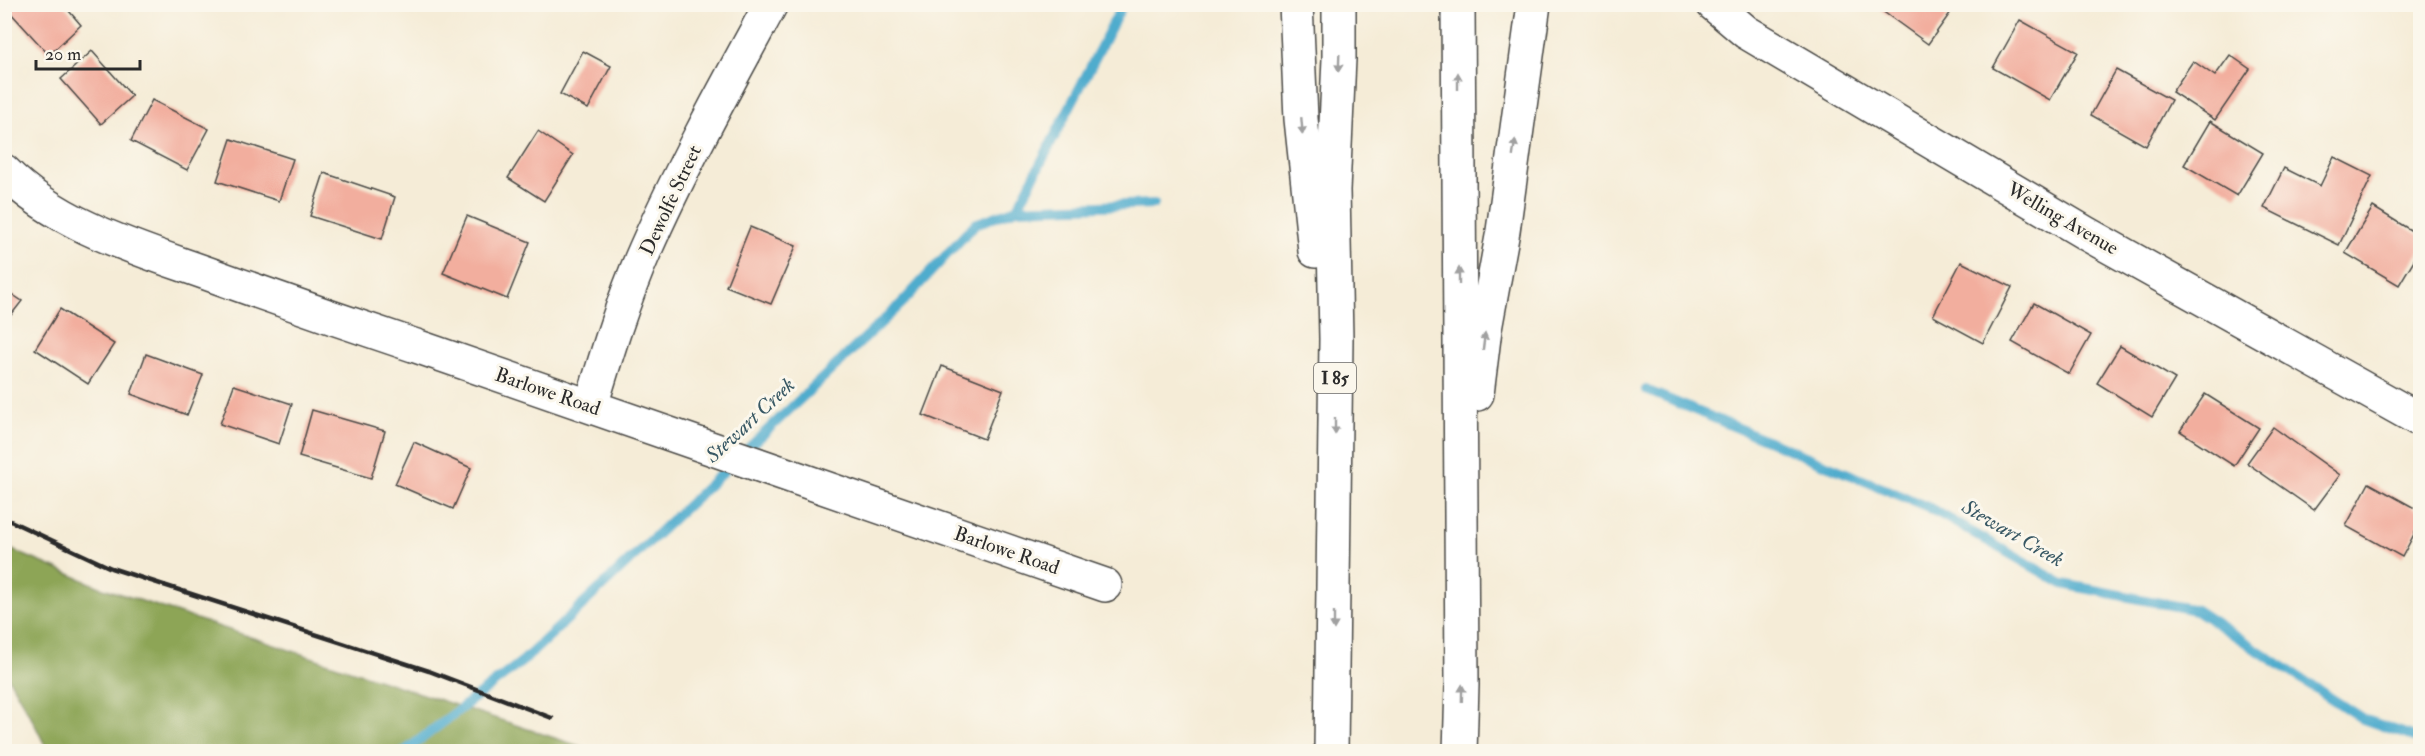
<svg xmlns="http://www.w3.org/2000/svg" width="2425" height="756" font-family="'IM FELL Double Pica',serif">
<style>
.forest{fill:#8da556;stroke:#5c6840;stroke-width:1.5}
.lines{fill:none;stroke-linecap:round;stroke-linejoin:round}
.stream{stroke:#4faccd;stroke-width:10}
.building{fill:#f2ae9e}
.minor-casing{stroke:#494845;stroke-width:36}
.highway-casing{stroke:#494845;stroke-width:36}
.minor{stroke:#fff;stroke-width:33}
.highway{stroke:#fff;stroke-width:33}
.rail{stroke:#2b2b2b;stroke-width:4.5}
.oneway{fill:#a0a0a0}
.labels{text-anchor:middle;stroke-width:6;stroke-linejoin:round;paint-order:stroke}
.shield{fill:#fbf7ec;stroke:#696865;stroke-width:1.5}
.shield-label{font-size:18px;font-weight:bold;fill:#2b2b2b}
.street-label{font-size:20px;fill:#2b2b2b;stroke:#fbf7ec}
.water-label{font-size:21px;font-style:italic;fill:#385864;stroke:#fbf7ec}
</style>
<rect width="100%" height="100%" fill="#fbf7ec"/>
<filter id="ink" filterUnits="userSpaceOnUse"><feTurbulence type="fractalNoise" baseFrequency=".0167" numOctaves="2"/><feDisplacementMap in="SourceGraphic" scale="12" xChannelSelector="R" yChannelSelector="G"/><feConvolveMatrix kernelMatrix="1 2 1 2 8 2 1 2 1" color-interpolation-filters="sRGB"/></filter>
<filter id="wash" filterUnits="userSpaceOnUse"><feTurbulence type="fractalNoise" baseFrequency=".008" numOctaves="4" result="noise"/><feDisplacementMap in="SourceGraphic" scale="24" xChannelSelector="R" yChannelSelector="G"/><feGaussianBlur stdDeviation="1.35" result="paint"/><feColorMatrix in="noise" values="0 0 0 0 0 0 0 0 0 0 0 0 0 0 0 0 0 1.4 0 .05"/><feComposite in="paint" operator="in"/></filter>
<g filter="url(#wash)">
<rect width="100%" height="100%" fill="#f5ecd7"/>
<path class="forest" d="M5,547L100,587L594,751H48L31,717L5,672Z"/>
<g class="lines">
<g class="stream">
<path d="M1017,209L1123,4"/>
<path d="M1646,390L1928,507L2063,584L2196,610L2363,719L2420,739"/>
<path d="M404,752L524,660L902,303L975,224L1017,209L1154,204"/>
</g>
</g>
<g id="blocks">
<g class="building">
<path d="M16,4H63L81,25L49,55L9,11Z"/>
<path d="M1874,5H1956L1928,44Z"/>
<path d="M2020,20L2078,52L2050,100L1993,68Z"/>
<path d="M92,51L132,96L101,124L61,79Z"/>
<path d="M583,51L611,66L588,109L560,94Z"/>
<path d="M2230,55L2250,69L2215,120L2172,92L2193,61L2215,76Z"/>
<path d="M2116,70L2171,100L2146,146L2091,115Z"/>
<path d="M152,100L209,129L187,170L131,141Z"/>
<path d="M2210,121L2263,153L2237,196L2184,165Z"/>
<path d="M538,131L573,155L544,201L508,178Z"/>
<path d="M231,139L293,159L279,201L217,181Z"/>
<path d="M2334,157L2372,176L2339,245L2264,208L2284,168L2320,186Z"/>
<path d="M324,173L395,197L382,239L310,216Z"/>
<path d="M2373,207L2420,236V250L2399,285L2345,253Z"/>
<path d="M467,216L530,242L507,299L443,273Z"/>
<path d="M750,227L796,246L771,304L726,286Z"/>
<path d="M1961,262L2012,287L1983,343L1933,316Z"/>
<path d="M4,289L22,301L4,324Z"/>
<path d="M2034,303L2091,335L2069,374L2012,342Z"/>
<path d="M60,309L114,344L88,384L35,349Z"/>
<path d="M2120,346L2175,379L2152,417L2097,383Z"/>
<path d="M146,354L203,375L187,415L131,394Z"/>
<path d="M942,366L1003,390L984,439L923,415Z"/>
<path d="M234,385L292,404L279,444L220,424Z"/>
<path d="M2205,394L2259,428L2234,466L2180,431Z"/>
<path d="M312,410L385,431L371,478L299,457Z"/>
<path d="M2273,427L2340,475L2314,510L2247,463Z"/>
<path d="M414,442L471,468L453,509L395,484Z"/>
<path d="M2369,483L2420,511V523L2402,557L2346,526Z"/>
</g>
</g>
</g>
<g filter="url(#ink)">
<use href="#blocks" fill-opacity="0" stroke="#494845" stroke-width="1.5"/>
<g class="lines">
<g class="minor-casing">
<g id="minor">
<path d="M1713,4L1746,32L2087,234L2420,420"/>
<path d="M4,171C58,226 139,249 209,274C278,299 347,323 416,346C646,425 876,504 1105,585"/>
<path d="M591,406C607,353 623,300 645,250C682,166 727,85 771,4"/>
</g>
</g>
<g class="highway-casing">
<g id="highway">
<path d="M1296,4L1301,119L1315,251"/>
<path d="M1458,4L1462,685L1460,752"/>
<path d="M1477,394L1485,329L1503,231L1534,4"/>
<path d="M1331,752L1336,339L1333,190L1339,59V4"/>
</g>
</g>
<use href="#minor" class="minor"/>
<use href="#highway" class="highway"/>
<path class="rail" d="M4,518L111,568L429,671L552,718"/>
</g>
<defs><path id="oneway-solid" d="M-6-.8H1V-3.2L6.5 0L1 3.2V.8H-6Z" transform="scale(1.5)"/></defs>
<g class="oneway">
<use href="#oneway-solid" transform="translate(1339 63) rotate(92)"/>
<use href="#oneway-solid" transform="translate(1458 81) rotate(-90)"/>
<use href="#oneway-solid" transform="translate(1302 126) rotate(85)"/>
<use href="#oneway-solid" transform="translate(1514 148) rotate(-82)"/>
<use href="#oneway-solid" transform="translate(1459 276) rotate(-90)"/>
<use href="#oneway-solid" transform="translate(1484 341) rotate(-83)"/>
<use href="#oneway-solid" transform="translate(1335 426) rotate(90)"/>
<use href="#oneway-solid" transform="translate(1334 621) rotate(90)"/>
<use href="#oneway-solid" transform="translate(1462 693) rotate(-89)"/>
</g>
</g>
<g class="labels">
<rect class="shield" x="1314" y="363" width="42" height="30" rx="4.5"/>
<g class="shield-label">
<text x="1335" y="384">I 85</text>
</g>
<g class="street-label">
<text transform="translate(670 200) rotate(-65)" y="7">Dewolfe Street</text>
<text transform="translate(2063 218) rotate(30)" y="7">Welling Avenue</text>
<text transform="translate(548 391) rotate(19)" y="7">Barlowe Road</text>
<text transform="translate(1007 550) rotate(19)" y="7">Barlowe Road</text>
</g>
<g class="water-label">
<text transform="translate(750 420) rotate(-43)" y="7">Stewart Creek</text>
<text transform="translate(2013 533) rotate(30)" y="7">Stewart Creek</text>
</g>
</g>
<rect width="2425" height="756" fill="none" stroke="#fbf7ec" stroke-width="24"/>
<path d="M36 60v9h104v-9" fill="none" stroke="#2b2b2b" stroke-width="3"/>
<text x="45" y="60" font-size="18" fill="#2b2b2b" stroke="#fbf7ec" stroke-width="4.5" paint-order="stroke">20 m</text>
</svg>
